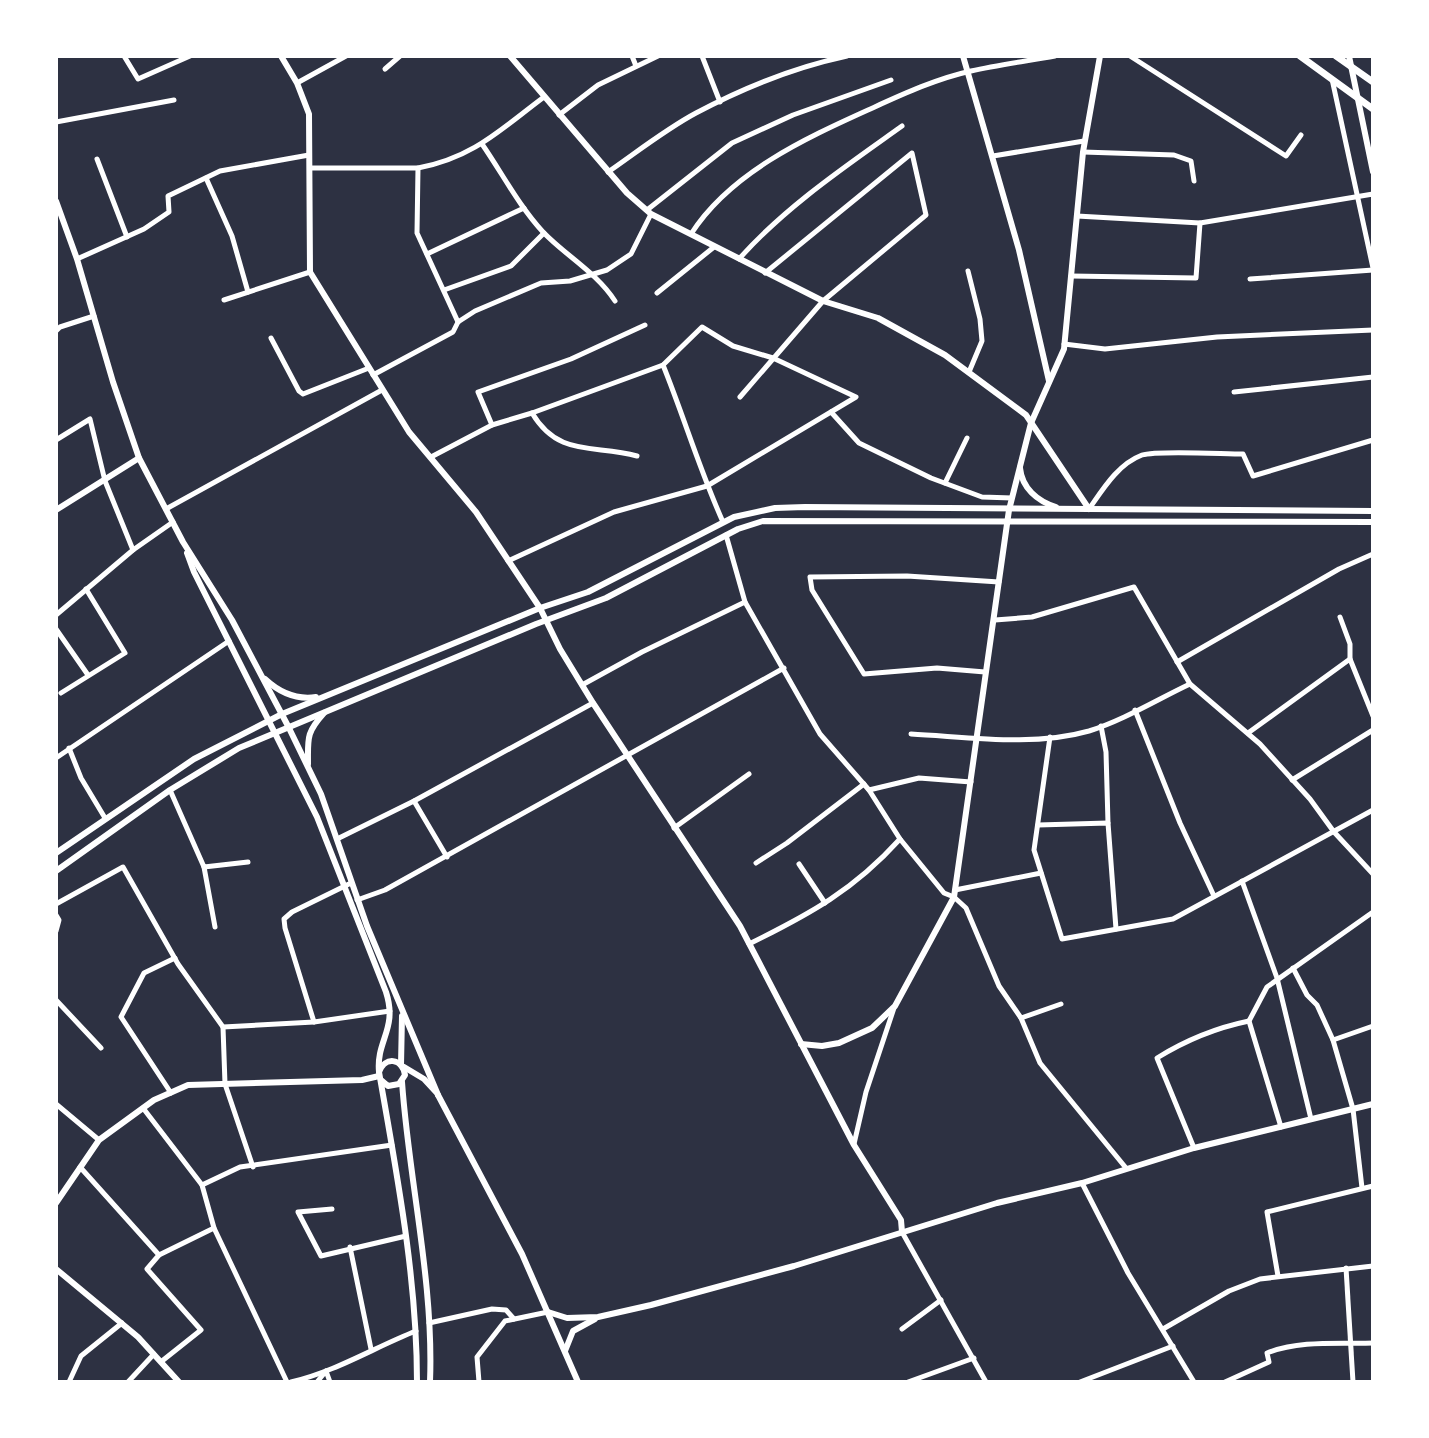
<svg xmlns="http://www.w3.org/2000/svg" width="1429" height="1438" font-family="'Libre Baskerville',serif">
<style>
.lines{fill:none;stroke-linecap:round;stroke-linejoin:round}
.minor{stroke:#fff;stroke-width:5}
.tertiary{stroke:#fff;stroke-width:6}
.secondary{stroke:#fff;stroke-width:6}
.primary{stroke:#fff;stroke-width:7}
</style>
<rect width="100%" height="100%" fill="#2d3142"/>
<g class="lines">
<g class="minor">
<path d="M124,56L138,79L190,56"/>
<path d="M632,56L636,66"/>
<path d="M702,56L720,102"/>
<path d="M1130,56L1286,156L1301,135"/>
<path d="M385,69L400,56"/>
<path d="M1332,79L1373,268"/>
<path d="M297,83L346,56"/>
<path d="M559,115L598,85L658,56"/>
<path d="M56,122L174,100"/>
<path d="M482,144C502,173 519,206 543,232C566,256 596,272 615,301"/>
<path d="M1083,152L1174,155L1191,161L1194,181"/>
<path d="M993,156L1084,141"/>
<path d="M97,159L127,237"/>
<path d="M311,168H418C473,158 501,129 544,97"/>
<path d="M418,168L417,233L458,322"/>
<path d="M608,172C637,152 666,129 696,113C743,88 796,67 847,56"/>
<path d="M206,178L232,236L248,292"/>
<path d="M647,210L732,143L793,115L891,80"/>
<path d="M1077,216L1200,223L1373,194"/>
<path d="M691,234C730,173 804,139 868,110C901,95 935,79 971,71C998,65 1027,61 1055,56"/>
<path d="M427,254L524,208"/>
<path d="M77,259L144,229L169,212L168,196L220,171L309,155"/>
<path d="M739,259C785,207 846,166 902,126"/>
<path d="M968,271L980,319L982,341L969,372"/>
<path d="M1071,276L1196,278L1200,223"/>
<path d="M1250,279L1373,270"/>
<path d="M444,290L511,266L544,233"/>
<path d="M657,293L714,247"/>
<path d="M224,300L310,272"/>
<path d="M56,331L60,327L94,316"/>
<path d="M271,338L299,391L303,394L369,368"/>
<path d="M1064,344L1105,349L1217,337L1373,330"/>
<path d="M663,365C684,417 700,471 723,522"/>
<path d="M373,375L453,332L458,322L475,311L541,283L570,281L607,270L631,254L651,214"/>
<path d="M1234,392L1373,377"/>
<path d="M740,397L823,301L926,215L912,153L765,273"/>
<path d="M831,412L859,443L931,478L982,497L1012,498"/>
<path d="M532,413C559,458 594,444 637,456"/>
<path d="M492,425L478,392L571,359L645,325"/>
<path d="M56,440L90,419L105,481L133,550"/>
<path d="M431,457L492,425L532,413L663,365L702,327L733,346L773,358L856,397L707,486L614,512L508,561"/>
<path d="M945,483L967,438"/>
<path d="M166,509L382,390"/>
<path d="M1089,509C1103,489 1118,464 1142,455C1157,450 1223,454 1243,454L1253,476L1373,440"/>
<path d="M726,535L745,602L820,734L869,790L900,839L944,893L954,897L966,908L999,986L1021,1018L1040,1063L1126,1168"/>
<path d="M56,615L133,550L173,522"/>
<path d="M1340,617L1350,644V659"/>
<path d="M995,620L1032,617L1134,587L1190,684L1260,744L1310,799L1334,832L1373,874"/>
<path d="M56,629L88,675"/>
<path d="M1177,662L1339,569L1373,554"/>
<path d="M985,672L937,668L864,674L812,590L810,577L907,576L999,582"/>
<path d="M582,685L642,652L745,602"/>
<path d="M61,693L125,653L86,589"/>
<path d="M1135,710L1180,823L1214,896"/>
<path d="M1101,726L1106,752L1108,823"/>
<path d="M1248,733L1350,659L1373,716"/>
<path d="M911,734C969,737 1033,747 1089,731C1124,720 1158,699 1190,684"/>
<path d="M1050,737L1034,850L1062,939L1173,919L1373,810"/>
<path d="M69,748L81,778L105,818"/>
<path d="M56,758L229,641"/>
<path d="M1292,780L1373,730"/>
<path d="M170,790L204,867L248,862"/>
<path d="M869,790L919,778L971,782"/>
<path d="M414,801L447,857"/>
<path d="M1038,825L1108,823L1116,929"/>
<path d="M674,828L749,774"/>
<path d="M337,839L414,801L593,703"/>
<path d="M756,863L787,843L864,784"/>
<path d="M799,864L825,903"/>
<path d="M204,867L215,927"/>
<path d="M1242,881L1277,978L1311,1119"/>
<path d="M955,890L1041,873"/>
<path d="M357,900L385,890L784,668"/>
<path d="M56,904L123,867L178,964L223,1027L314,1022L390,1011"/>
<path d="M56,915L59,920L56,931"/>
<path d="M749,944C810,914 854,890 900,839"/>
<path d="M1293,968L1307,995L1317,1005L1333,1040L1353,1109L1362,1188"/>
<path d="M56,1000L101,1048"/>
<path d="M1021,1018L1061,1004"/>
<path d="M314,1022L285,928L284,919L292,912L351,883"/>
<path d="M223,1027L225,1084L253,1167"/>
<path d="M1333,1040L1373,1026"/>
<path d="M171,1093L121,1017L144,973L175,958"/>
<path d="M56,1104L99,1140"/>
<path d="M143,1108L202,1185L214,1228L287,1382"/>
<path d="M1281,1127L1249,1021L1267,987L1373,912"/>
<path d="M854,1144L866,1092L894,1008"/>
<path d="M1194,1148L1157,1058C1186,1040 1215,1028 1249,1021"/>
<path d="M80,1167L159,1255L147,1269L201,1330L162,1361"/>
<path d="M1082,1183L1128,1273L1194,1382"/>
<path d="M202,1185L240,1167L392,1145"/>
<path d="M332,1209L298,1212L321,1256L406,1236"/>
<path d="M902,1232L986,1382"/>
<path d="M350,1247L371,1349"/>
<path d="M159,1255L214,1228"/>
<path d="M1346,1268L1353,1382"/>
<path d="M1278,1276L1267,1212L1373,1186"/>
<path d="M429,1323L492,1309L506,1310L514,1319"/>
<path d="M902,1329L941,1300"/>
<path d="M1163,1329L1229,1291L1260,1279L1373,1266"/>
<path d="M69,1382L81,1356L122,1323"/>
<path d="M128,1382L154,1354"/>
<path d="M291,1382C335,1372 375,1347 416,1331"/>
<path d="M317,1382L326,1371L330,1382"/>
<path d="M479,1382L477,1357L505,1321L548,1312"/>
<path d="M908,1382L974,1358"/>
<path d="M1080,1382L1173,1346"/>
<path d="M1225,1382L1269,1362L1267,1353C1299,1340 1339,1344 1373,1343"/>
</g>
<g class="tertiary">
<path d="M281,56L297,83L309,114L310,272L409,432L476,512L540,608L560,649L593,703L740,926L854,1145L901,1220L902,1232"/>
<path d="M510,56L627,193L651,214L823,301L878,318L945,355L1026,415L1089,509"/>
<path d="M963,56L1019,250L1049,381"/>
<path d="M56,510L139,458"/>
<path d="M801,1044L822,1046L839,1043L872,1028L895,1006L954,897L1009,510L1031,423L1064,349L1083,152L1100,56"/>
<path d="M438,1095L522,1254L578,1382"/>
<path d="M56,1203L99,1140L154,1100L188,1085L362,1080L379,1076"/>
<path d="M56,1269L138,1337L179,1382"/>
<path d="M548,1312L567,1318L598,1317L651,1305L794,1266L997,1203L1082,1183L1194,1148L1373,1104"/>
<path d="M565,1351L573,1331L595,1319"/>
</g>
<g class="secondary">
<path d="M1349,56L1373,172"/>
<path d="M56,201L77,259L113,382L139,458L183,542L232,620L288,726L321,794L367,926L438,1095"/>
<path d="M1020,468C1022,488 1037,501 1056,507"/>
<path d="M187,553L194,572L317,817L386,992C398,1029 376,1040 379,1072"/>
<path d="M265,679C280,693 296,700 316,697"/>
<path d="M308,764C308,738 306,733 324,713"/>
<path d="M56,853L194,759L282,714L540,608L588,592L734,517L775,508L805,507L1373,511"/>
<path d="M56,871L170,790L239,748L536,624L606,598L738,529L763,521L1373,522"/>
<path d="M401,1065L402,1016"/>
<path d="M404,1067L424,1079L436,1092"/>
<path d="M381,1080L388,1086L399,1084L405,1075C402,1058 385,1056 379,1072C397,1175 417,1278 417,1382"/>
<path d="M402,1082C409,1182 434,1282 430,1382"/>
</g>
<g class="primary">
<path d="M1300,56L1373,109"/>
<path d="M1336,56L1373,82"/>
</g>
</g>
<rect width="1429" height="1438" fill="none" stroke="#ffffff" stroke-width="116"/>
</svg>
